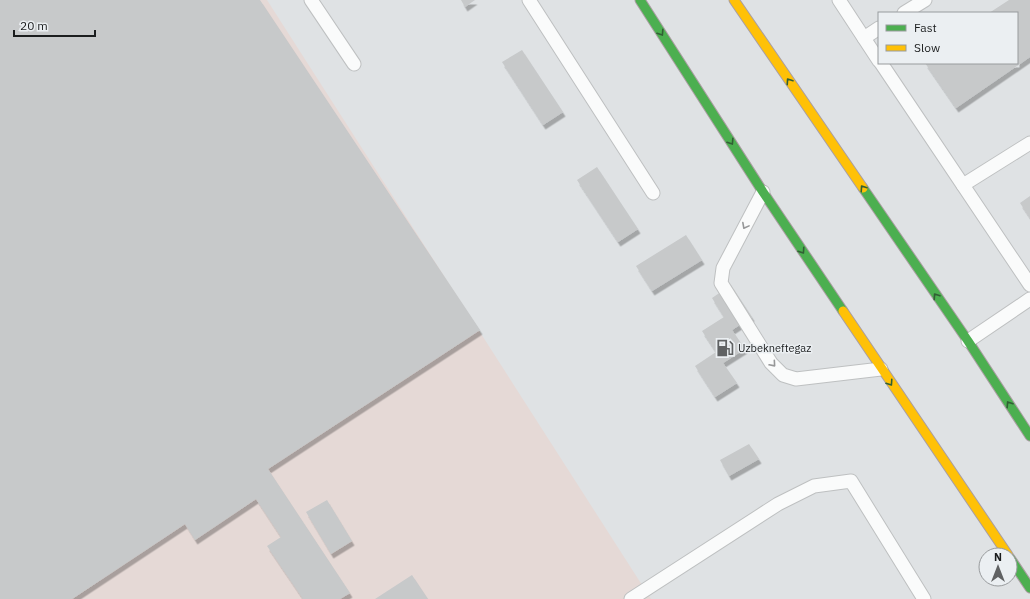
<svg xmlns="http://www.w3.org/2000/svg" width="1030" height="599" font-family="'IBM Plex Sans',sans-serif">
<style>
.industrial{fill:#e5d9d6}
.building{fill:#c7c9ca;filter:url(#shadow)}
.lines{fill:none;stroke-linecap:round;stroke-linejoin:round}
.lane-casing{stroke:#bec0c1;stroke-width:15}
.fast-casing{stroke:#aa9ea2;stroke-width:11}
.slow-casing{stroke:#aa9ea2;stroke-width:11}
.lane{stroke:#fafbfb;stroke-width:13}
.fast{stroke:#4caf50;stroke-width:9}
.slow{stroke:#ffc107;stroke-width:9}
.oneway{stroke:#315f34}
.oneway2{stroke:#969798}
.labels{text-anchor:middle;stroke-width:3;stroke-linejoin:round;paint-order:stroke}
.poi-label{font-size:11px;fill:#1b1d1e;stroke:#ebeff2;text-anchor:start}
</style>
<defs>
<filter id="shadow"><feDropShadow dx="2.5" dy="4.5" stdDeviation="0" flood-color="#0004"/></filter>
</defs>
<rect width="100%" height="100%" fill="#dfe2e4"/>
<path class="industrial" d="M0,0H267L651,599H0Z"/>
<g class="building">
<path d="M0,0H260L480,330L268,469L350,593L340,599H303L267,546L281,537L256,499L195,540L185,524L72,599H0Z"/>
<path d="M461,0H475L465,7Z"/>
<path d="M1009,0H1030V57L956,108L925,63H1017V13H989Z"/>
<path d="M522,50L563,112L543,125L502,62Z"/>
<path d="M597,167L638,229L618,242L577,180Z"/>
<path d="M1030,196V218L1020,203Z"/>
<path d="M686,235L702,260L652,291L636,266Z"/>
<path d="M731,285L752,317L732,330L745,349L723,363L737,383L715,397L695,366L716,352L702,331L724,317L712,298Z"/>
<path d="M749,444L759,459L729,476L720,460Z"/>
<path d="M327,500L352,541L331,554L306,512Z"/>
<path d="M412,575L428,599H375Z"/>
</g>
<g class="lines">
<g class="lane-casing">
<g id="lane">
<path d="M311,0L354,64"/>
<path d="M529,0L653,193"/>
<path d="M839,0L879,61"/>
<path d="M904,13L925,0"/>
<path d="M864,38L879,28"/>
<path d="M881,63L1030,285"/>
<path d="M963,185L1030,143"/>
<path d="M763,192L723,268L721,283L771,363L783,375L796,379L881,369"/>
<path d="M968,341L1030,299"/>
<path d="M631,599L778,504L814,486L851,481L924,599"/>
</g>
</g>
<g class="fast-casing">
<g id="fast">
<path d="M640,0L763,192L843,311"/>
<path d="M863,188L968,341L1030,436"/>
<path d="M1010,558L1030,588"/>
</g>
</g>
<g class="slow-casing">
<g id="slow">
<path d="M734,0L863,188"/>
<path d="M843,311L1008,555"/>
</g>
</g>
<use href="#lane" class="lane"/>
<use href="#fast" class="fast"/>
<use href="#slow" class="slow"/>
</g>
<defs><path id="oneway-chevron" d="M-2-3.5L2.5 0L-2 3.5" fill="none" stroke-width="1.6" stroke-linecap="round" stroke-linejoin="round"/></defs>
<g class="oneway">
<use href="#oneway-chevron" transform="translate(661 33) rotate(57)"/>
<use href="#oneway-chevron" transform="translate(789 81) rotate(-124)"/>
<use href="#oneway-chevron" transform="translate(731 142) rotate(57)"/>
<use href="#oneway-chevron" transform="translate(863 188) rotate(-124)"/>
<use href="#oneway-chevron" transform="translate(802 251) rotate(56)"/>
<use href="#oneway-chevron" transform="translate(936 296) rotate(-124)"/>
<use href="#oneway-chevron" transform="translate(890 383) rotate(56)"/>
<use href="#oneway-chevron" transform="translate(1009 404) rotate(-123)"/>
</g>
<g class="oneway2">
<use href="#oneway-chevron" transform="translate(745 226) rotate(118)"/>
<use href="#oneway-chevron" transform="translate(773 364) rotate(49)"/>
</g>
<defs>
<g id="fuel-bare" transform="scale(1.38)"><path d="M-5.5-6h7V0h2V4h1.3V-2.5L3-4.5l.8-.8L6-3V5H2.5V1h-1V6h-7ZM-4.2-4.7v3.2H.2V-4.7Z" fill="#606263" stroke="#ebeff2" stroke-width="2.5" paint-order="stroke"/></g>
</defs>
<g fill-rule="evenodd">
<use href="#fuel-bare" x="725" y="348"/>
</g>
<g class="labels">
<g class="poi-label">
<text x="738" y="352">Uzbekneftegaz</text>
</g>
</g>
<rect x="878" y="12" width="140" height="52" fill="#ebeff2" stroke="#989b9d"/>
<rect x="886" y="25" width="20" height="6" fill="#4caf50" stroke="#989b9d"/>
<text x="914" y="32" font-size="12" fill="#1b1d1e">Fast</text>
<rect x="886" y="45" width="20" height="6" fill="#ffc107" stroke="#989b9d"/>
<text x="914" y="52" font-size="12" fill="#1b1d1e">Slow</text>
<g transform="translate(998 567)"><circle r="19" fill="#ebeff2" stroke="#989b9d"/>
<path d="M0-3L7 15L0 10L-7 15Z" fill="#606263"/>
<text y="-6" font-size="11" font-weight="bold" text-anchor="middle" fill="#1b1d1e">N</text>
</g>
<path d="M14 30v6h81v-6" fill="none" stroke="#1b1d1e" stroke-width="2"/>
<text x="20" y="30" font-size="12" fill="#1b1d1e" stroke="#ebeff2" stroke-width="3" paint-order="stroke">20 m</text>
</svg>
